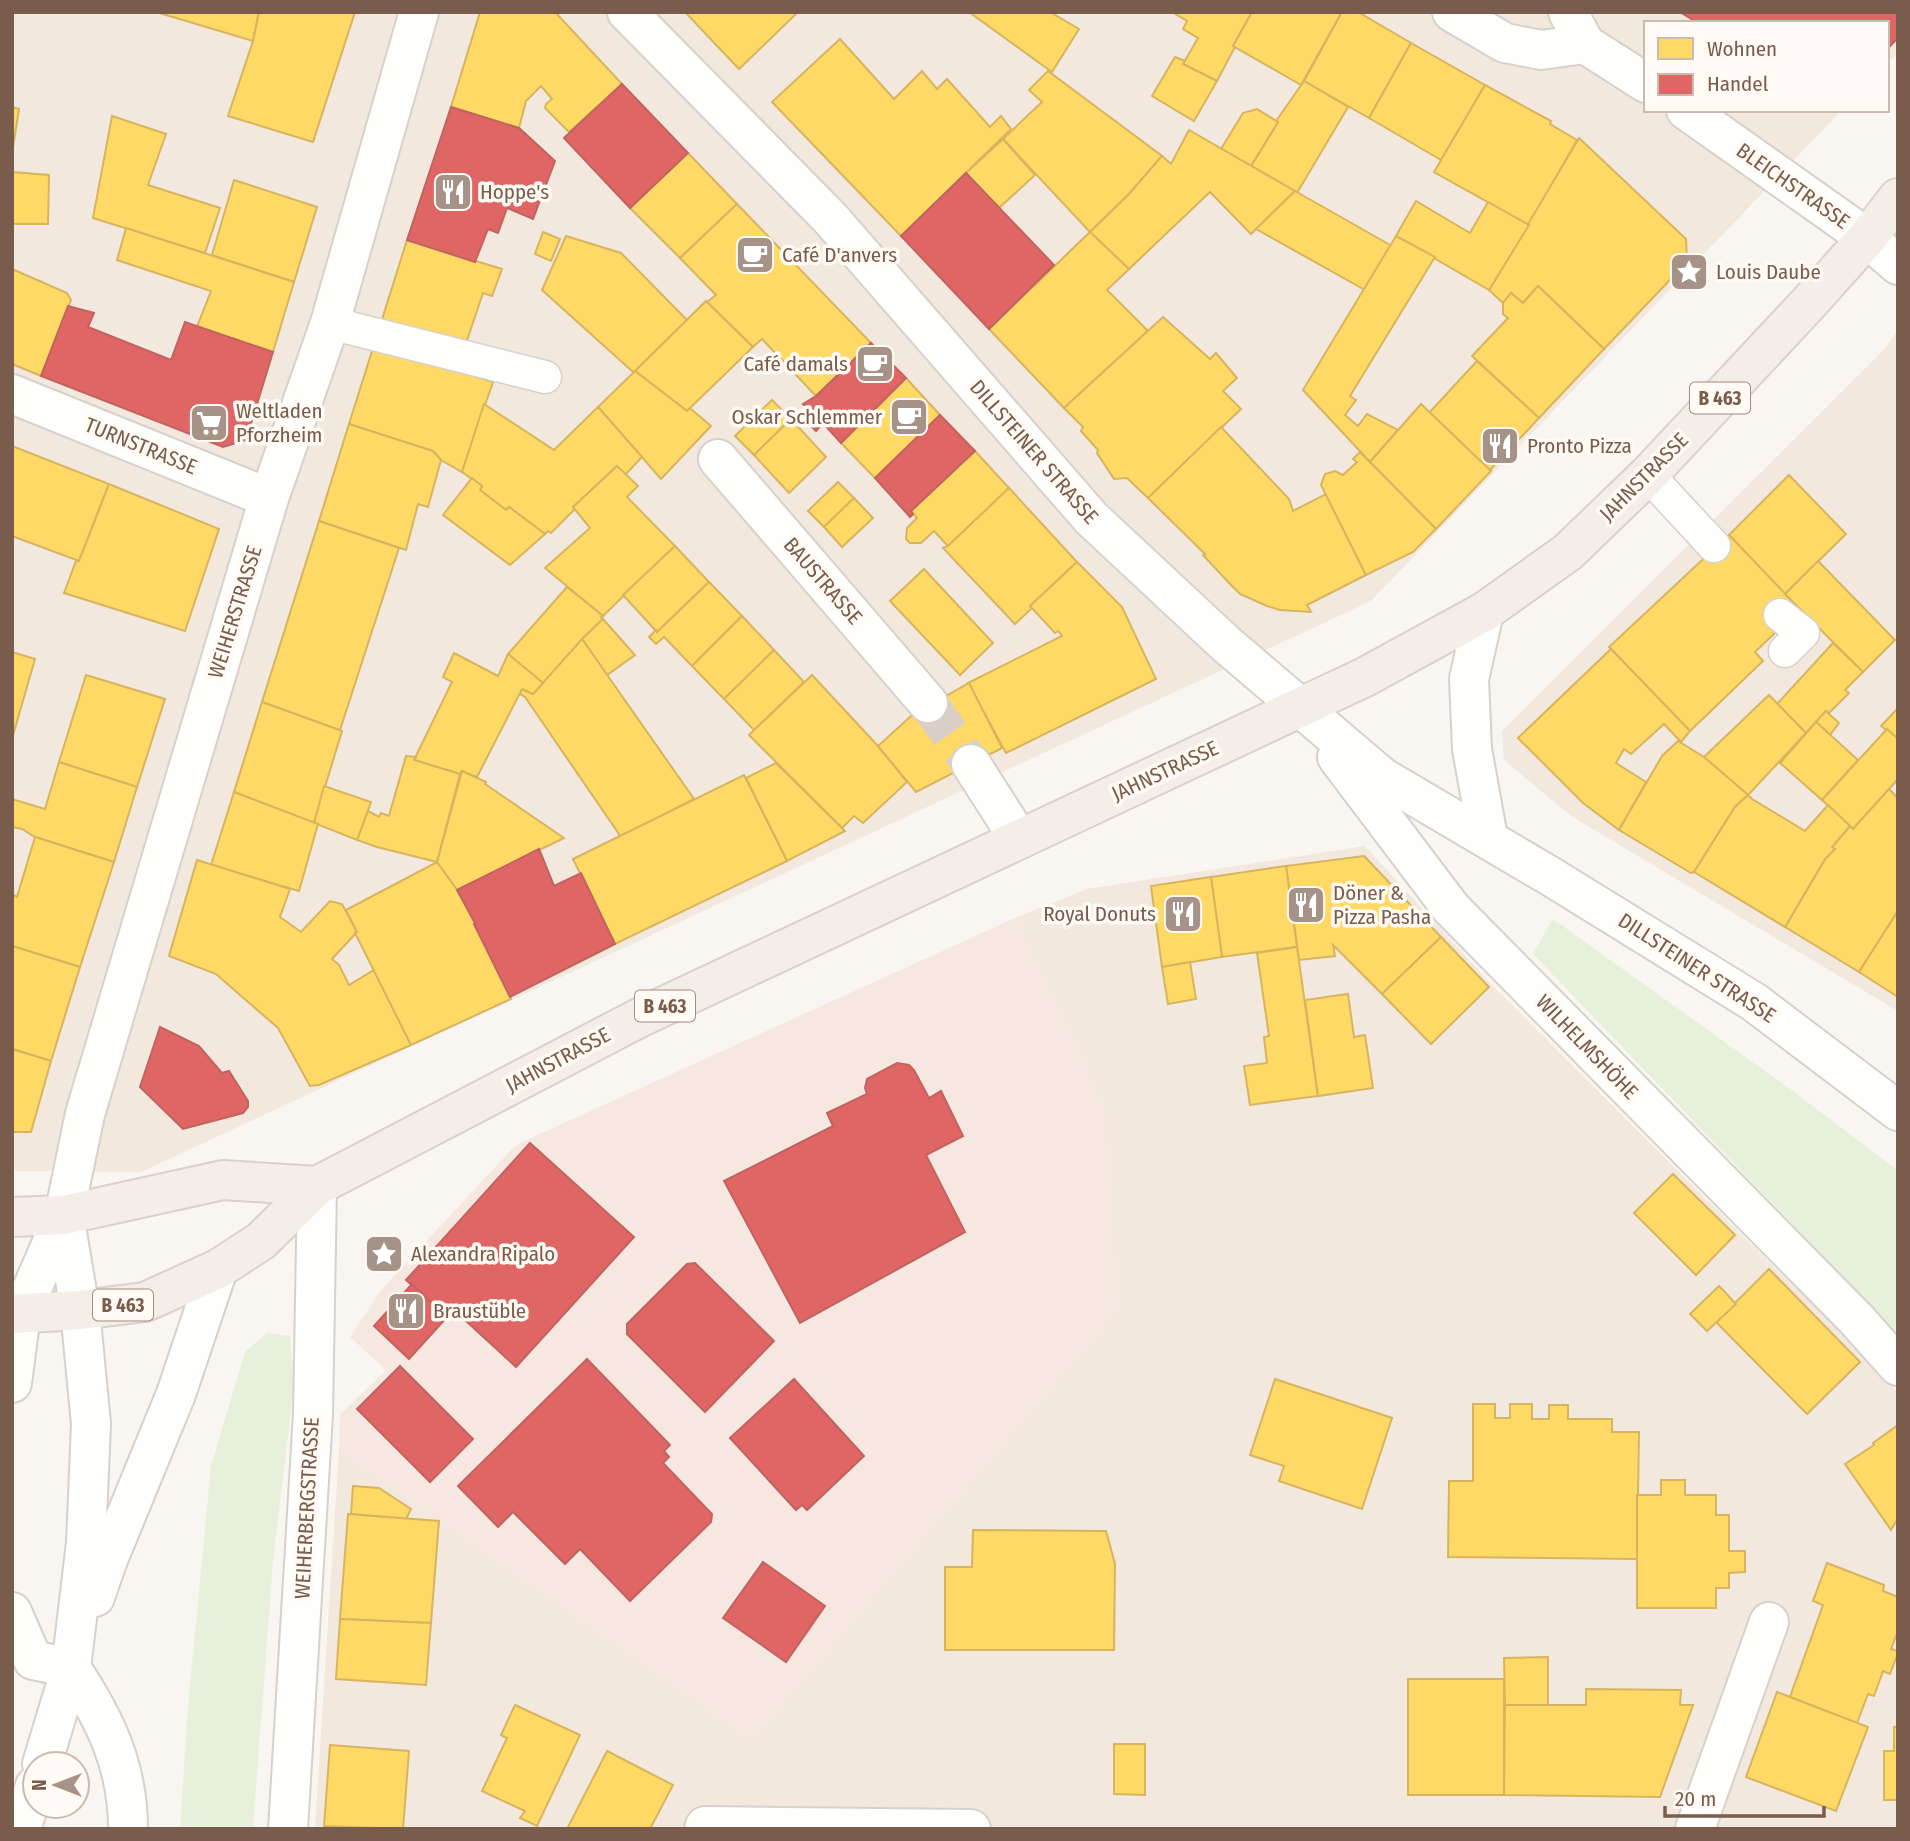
<svg xmlns="http://www.w3.org/2000/svg" width="1910" height="1841" font-family="'Fira Sans Condensed',sans-serif">
<style>
.residential{fill:#f2e8de}
.commercial{fill:#f6e8e1}
.green{fill:#e7f0db}
.homes{fill:#ffd966;stroke:#d7b45e;stroke-width:2}
.shops{fill:#e06666;stroke:#c1635e;stroke-width:2}
.lines{fill:none;stroke-linecap:round;stroke-linejoin:round}
.minor-tunnel{stroke:#d9cfc7;stroke-width:38;stroke-dasharray:38 19;stroke-linecap:butt}
.service-casing{stroke:#d7d1cb;stroke-width:35}
.minor-casing{stroke:#d7d1cb;stroke-width:42}
.tertiary-casing{stroke:#d7d1cb;stroke-width:42}
.primary-casing{stroke:#dad1cc;stroke-width:42}
.service{stroke:#fefefd;stroke-width:32}
.minor{stroke:#fefefd;stroke-width:38}
.tertiary{stroke:#fefefd;stroke-width:38}
.primary{stroke:#f3eee8;stroke-width:38}
.labels{text-anchor:middle;stroke-width:7;stroke-linejoin:round;paint-order:stroke}
.shield{fill:#fffaf3;stroke:#a28b7f;stroke-width:2}
.shield-label{font-size:19px;font-weight:bold;fill:#7a5c4d}
.street-label{font-size:21px;fill:#7a5c4d;stroke:#fffaf3}
.poi-label{font-size:21px;fill:#7a5c4d;stroke:#fffaf3;text-anchor:start}
</style>
<rect width="100%" height="100%" fill="#f9f5f0"/>
<g class="residential">
<path d="M12,12H1898V53L1887,64V23H1646V110H1842L1371,601L141,1172L12,1171Z"/>
<path d="M1898,330V1011L1571,816L1504,760L1502,731L1883,351Z"/>
<path d="M1365,846L1494,987L1784,1277L1875,1363L1898,1393V1829H315L339,1450L752,1740L1105,1109L1015,918L1087,889Z"/>
</g>
<path class="commercial" d="M1015,918L1105,1109L1119,1309L752,1741L339,1450L340,1415L386,1370L350,1337L382,1289L511,1150L520,1143Z"/>
<g class="green">
<path d="M1553,919L1797,1094L1898,1171V1334L1533,954Z"/>
<path d="M267,1333L290,1336L294,1385L273,1561L253,1829H180L188,1707L211,1466L245,1352Z"/>
</g>
<g class="homes">
<path d="M156,12H259L253,41Z"/>
<path d="M259,12H355L313,142L228,116L253,41Z"/>
<path d="M480,12H555L622,84L569,132L545,108L546,104L552,99L541,86L526,101L519,128L451,107Z"/>
<path d="M685,12H798L739,69Z"/>
<path d="M969,12H1050L1079,29L1052,72Z"/>
<path d="M1172,12H1252L1233,46L1235,47L1217,81L1183,64L1198,38L1183,29L1187,21Z"/>
<path d="M1252,12H1342L1301,85L1233,46Z"/>
<path d="M1342,12H1358L1411,43L1369,118L1304,81Z"/>
<path d="M840,39L894,99L922,71L937,89L947,79L990,127L1001,116L1011,129L901,236L772,102Z"/>
<path d="M1411,43L1485,85L1441,160L1369,118Z"/>
<path d="M1175,57L1185,61L1183,64L1217,81L1194,121L1152,96Z"/>
<path d="M1048,71L1162,156L1129,194L1090,232L1003,139L1042,102L1029,90Z"/>
<path d="M1304,81L1348,107L1297,193L1251,166L1278,122L1276,121Z"/>
<path d="M1485,85L1551,121L1550,124L1577,140L1529,225L1434,172Z"/>
<path d="M12,107L19,109L12,154Z"/>
<path d="M1257,109L1278,122L1251,166L1221,149L1243,113Z"/>
<path d="M112,116L166,134L148,185L220,208L205,253L93,218Z"/>
<path d="M1189,130L1295,191L1251,234L1210,192L1129,269L1090,232L1129,194L1162,156L1171,164Z"/>
<path d="M1579,138L1686,239L1687,262L1604,349L1538,286L1523,303L1511,293L1503,303L1489,290Z"/>
<path d="M1003,139L1035,175L999,208L966,173Z"/>
<path d="M688,153L737,204L680,258L630,208Z"/>
<path d="M12,172L49,175L48,224H12Z"/>
<path d="M234,180L317,207L294,282L212,255Z"/>
<path d="M1295,191L1392,246L1365,290L1256,229Z"/>
<path d="M1416,201L1470,233L1488,202L1529,225L1489,290L1396,236Z"/>
<path d="M737,204L871,343L816,396L762,339L753,347L707,302L716,295L680,258Z"/>
<path d="M126,228L294,282L273,352L197,327L211,291L117,260Z"/>
<path d="M543,232L560,239L551,261L535,254Z"/>
<path d="M1090,232L1129,269L1107,290L1148,331L1064,408L989,329Z"/>
<path d="M566,236L621,253L688,321L634,373L542,290Z"/>
<path d="M1396,236L1435,257L1350,396L1356,400L1345,415L1358,426L1367,414L1398,430L1370,462L1303,390Z"/>
<path d="M407,240L502,269L492,296L483,293L457,370L493,382L462,472L441,460L433,451L349,424Z"/>
<path d="M12,269L67,293L71,300L41,376L12,364Z"/>
<path d="M1538,286L1604,349L1539,418L1472,356L1508,318L1503,314V303L1511,293L1523,303Z"/>
<path d="M706,301L753,347L687,411L635,371Z"/>
<path d="M1163,317L1210,359L1216,353L1237,378L1223,391L1241,409L1148,498L1127,478L1114,479L1097,453L1098,450L1081,431L1083,427L1064,408Z"/>
<path d="M1477,361L1539,418L1490,470L1429,413Z"/>
<path d="M635,371L687,411L690,408L711,426L661,479L598,407Z"/>
<path d="M906,378L940,415L875,478L841,443Z"/>
<path d="M772,400L791,419L754,455L735,436Z"/>
<path d="M484,404L554,450L598,407L642,457L625,475L617,466L573,507L574,510L551,533L548,531L545,534L509,507L506,510L480,490L482,486L462,472Z"/>
<path d="M1421,404L1491,471L1436,529L1370,462Z"/>
<path d="M791,419L826,457L789,493L754,455Z"/>
<path d="M349,424L433,451L441,460L428,507L418,504L406,550L319,521Z"/>
<path d="M1221,427L1289,499L1293,511L1326,494L1366,575L1307,605L1311,612L1280,610L1267,606L1240,594L1231,585L1203,555L1205,554L1148,498Z"/>
<path d="M12,446L109,484L79,561L12,536Z"/>
<path d="M975,451L1009,488L948,546L934,531L921,543H910L906,539L907,528L917,518L911,511Z"/>
<path d="M1360,452L1436,529L1413,552L1366,575L1321,485L1325,474L1335,471L1343,475L1357,462L1353,459Z"/>
<path d="M617,466L638,486L627,497L675,546L603,616L545,568L590,528L573,507Z"/>
<path d="M1789,475L1846,534L1785,594L1729,535Z"/>
<path d="M472,478L482,486L480,490L506,510L509,507L545,534L510,565L443,515Z"/>
<path d="M838,482L854,498L824,527L808,511Z"/>
<path d="M109,484L219,529L185,631L64,593L76,561H79Z"/>
<path d="M1009,488L1077,562L1030,606L1032,608L1015,624L943,548L948,546Z"/>
<path d="M854,498L873,518L842,547L824,527Z"/>
<path d="M319,521L399,548L340,730L262,702Z"/>
<path d="M1729,535L1793,602L1772,622L1779,629L1755,652L1763,661L1690,731L1609,647Z"/>
<path d="M675,546L709,582L657,632L623,595Z"/>
<path d="M1818,561L1895,640L1863,672L1785,594Z"/>
<path d="M1077,562L1122,607L1156,679L1006,753L968,683L1062,636L1058,631L1055,633L1030,606Z"/>
<path d="M924,569L993,643L960,675L890,601Z"/>
<path d="M709,582L742,616L692,666L664,637L656,644L649,637L656,630L657,632Z"/>
<path d="M567,587L603,616L601,617L603,619L543,683L508,654Z"/>
<path d="M742,616L774,650L724,699L692,666Z"/>
<path d="M603,619L635,655L607,675L582,639Z"/>
<path d="M582,639L694,799L621,837L525,697L520,694L522,689L533,694Z"/>
<path d="M1833,643L1863,672L1845,690L1849,693L1829,713L1826,711L1806,733L1777,704Z"/>
<path d="M1611,649L1690,731L1681,742L1664,724L1631,754L1624,749L1616,763L1646,782L1619,830L1583,803L1518,738Z"/>
<path d="M774,650L804,682L754,730L724,699Z"/>
<path d="M12,652L35,659L12,739Z"/>
<path d="M454,653L498,676L508,654L543,683L533,694L522,689L477,777L462,771L460,774L414,760L452,682L443,677Z"/>
<path d="M86,675L165,699L137,787L59,762Z"/>
<path d="M812,675L878,746L907,782L863,823L854,816L842,828L749,735Z"/>
<path d="M969,683L1002,748L916,792L878,746L911,716Z"/>
<path d="M1769,695L1806,733L1748,795L1704,757Z"/>
<path d="M262,702L342,731L314,823L234,792Z"/>
<path d="M1898,708V739L1881,726Z"/>
<path d="M1826,711L1839,723L1830,735L1816,722Z"/>
<path d="M1816,722L1858,760L1822,800L1780,763Z"/>
<path d="M1887,729L1898,739V779L1853,829L1822,800Z"/>
<path d="M1678,741L1704,757L1748,795L1735,807L1694,872L1691,873L1619,830L1662,756Z"/>
<path d="M406,756L416,757L414,760L460,774L437,862L377,847L357,840L368,811L379,817L381,813L389,816Z"/>
<path d="M59,762L137,787L114,862L35,837L22,829L12,827V799L45,809Z"/>
<path d="M776,763L845,831L787,861L746,778Z"/>
<path d="M462,771L486,782L485,784L564,838L457,890L437,862Z"/>
<path d="M744,775L787,861L615,944L573,859Z"/>
<path d="M324,786L371,802L357,840L314,823Z"/>
<path d="M1889,789L1898,798V911L1859,972L1785,927L1825,859L1835,849L1832,847L1850,826L1853,829Z"/>
<path d="M234,792L318,824L299,891L211,865Z"/>
<path d="M1748,795L1752,799L1805,831L1828,805L1850,826L1832,847L1835,849L1825,859L1785,927L1694,872L1735,807Z"/>
<path d="M35,837L114,862L80,967L12,946V901L14,895L17,897Z"/>
<path d="M1364,856L1441,937L1382,994L1333,945L1335,956L1299,960L1286,866Z"/>
<path d="M197,860L290,889L280,917L301,932L330,901L342,904L357,932L332,959L339,965L349,985L374,970L411,1045L319,1085L310,1086L278,1028L216,974L169,956Z"/>
<path d="M437,862L457,890L475,923L474,924L511,999L411,1045L355,933L357,932L346,910Z"/>
<path d="M1286,866L1297,947L1222,957L1211,877Z"/>
<path d="M1211,877L1222,957L1162,967L1151,886Z"/>
<path d="M1898,911V997L1859,972Z"/>
<path d="M1441,937L1489,987L1431,1044L1382,994Z"/>
<path d="M12,946L80,967L51,1061L12,1049Z"/>
<path d="M1297,947L1318,1096L1250,1105L1244,1066L1267,1063L1264,1037L1269,1036L1257,953Z"/>
<path d="M1190,962L1196,999L1168,1004L1162,967Z"/>
<path d="M1348,994L1354,1037L1365,1035L1373,1088L1318,1096L1305,1000Z"/>
<path d="M12,1049L51,1061L31,1132H12Z"/>
<path d="M1673,1174L1735,1235L1696,1275L1634,1213Z"/>
<path d="M1769,1269L1860,1362L1807,1414L1716,1322Z"/>
<path d="M1719,1286L1736,1304L1707,1331L1690,1314Z"/>
<path d="M1275,1379L1392,1418L1362,1509L1279,1481L1284,1466L1250,1455Z"/>
<path d="M1473,1404H1495V1418H1510V1404H1532V1419H1549V1405H1568V1419H1612V1432H1639L1637,1559L1448,1557L1449,1481H1473Z"/>
<path d="M1898,1425V1518L1891,1530L1845,1464L1874,1445L1873,1443Z"/>
<path d="M1661,1480H1685V1495H1716V1515H1729V1551H1745V1572L1729,1573V1588H1716V1608H1637V1495H1661Z"/>
<path d="M353,1486L379,1488L411,1509L406,1519L351,1514Z"/>
<path d="M348,1514L439,1521L431,1623L340,1619Z"/>
<path d="M973,1530L1106,1531L1115,1564L1114,1650H945V1567H972Z"/>
<path d="M1827,1563L1884,1585L1883,1591L1898,1597V1631L1891,1649L1898,1651V1653L1890,1674L1883,1671L1874,1696L1868,1694L1857,1723L1790,1697L1823,1605L1813,1601Z"/>
<path d="M340,1619L431,1623L426,1685L336,1679Z"/>
<path d="M1548,1657V1705H1505L1504,1658Z"/>
<rect x="1408" y="1679" width="96" height="116"/>
<path d="M1586,1689L1681,1690L1680,1705H1693L1660,1797L1504,1795L1505,1705H1586Z"/>
<path d="M1777,1692L1868,1727L1836,1811L1746,1777Z"/>
<path d="M515,1705L580,1735L537,1826L520,1818L525,1811L482,1791L507,1738L501,1735Z"/>
<path d="M1894,1727H1898V1800H1884V1751H1894Z"/>
<path d="M1114,1744H1145V1795L1114,1794Z"/>
<path d="M330,1745L409,1751L403,1829L324,1826Z"/>
<path d="M607,1751L673,1785L650,1829H567Z"/>
</g>
<g class="shops">
<path d="M1680,12H1898V38L1887,49V23H1698Z"/>
<path d="M622,84L688,153L630,208L564,138Z"/>
<path d="M451,107L519,128L555,161L533,219L507,208L498,233L488,229L475,262L407,240Z"/>
<path d="M966,173L1054,265L989,329L901,236Z"/>
<path d="M68,306L94,313L88,327L171,360L185,322L273,352L246,440L223,447L41,376Z"/>
<path d="M871,343L906,378L841,443L823,423L816,431L800,415L807,407L803,404L816,396Z"/>
<path d="M940,415L975,451L911,511L913,514L910,517L875,478Z"/>
<path d="M539,849L554,886L581,873L615,944L510,997L474,924L475,923L457,890Z"/>
<path d="M160,1027L199,1046L222,1073L229,1071L248,1101V1107L243,1113L183,1129L140,1087Z"/>
<path d="M897,1063L909,1065L914,1070L929,1098L941,1091L963,1136L926,1155L965,1232L800,1323L724,1181L833,1126L827,1113L867,1094L865,1088L867,1079Z"/>
<path d="M530,1143L634,1237L516,1367L454,1310L447,1317L406,1280Z"/>
<path d="M695,1263L774,1341L705,1412L627,1334V1324L687,1264Z"/>
<path d="M412,1284L447,1317L409,1359L374,1326Z"/>
<path d="M587,1359L670,1445L664,1451L669,1457L663,1463L712,1514L711,1522L630,1601L580,1549L565,1564L513,1512L498,1527L458,1486Z"/>
<path d="M400,1366L473,1439L430,1482L357,1409Z"/>
<path d="M794,1379L864,1456L807,1510L802,1505L796,1510L730,1438Z"/>
<path d="M763,1562L825,1606L786,1662L723,1618Z"/>
</g>
<g class="lines">
<path class="minor-tunnel" d="M928,703L971,764"/>
<g class="service-casing">
<g id="service">
<path d="M330,323L545,377"/>
<path d="M1648,475L1714,546"/>
<path d="M1780,615L1803,633L1785,651"/>
</g>
</g>
<g class="minor-casing">
<g id="minor">
<path d="M627,12L830,218L1091,518L1226,644L1382,777L1550,876L1754,1002L1898,1111"/>
<path d="M1452,12L1505,43L1541,50L1585,44"/>
<path d="M1568,12L1585,44L1646,83"/>
<path d="M1686,110L1867,238"/>
<path d="M12,394L269,498"/>
<path d="M718,459L928,703"/>
<path d="M1484,612L1469,679L1472,749L1488,838"/>
<path d="M1337,757L1451,908L1857,1320L1898,1366"/>
<path d="M971,764L1019,839"/>
<path d="M64,1215L85,1114L269,498L330,323L419,12"/>
<path d="M12,1612L33,1660L71,1668C105,1719 128,1766 128,1829"/>
<path d="M288,1829L313,1414L317,1186"/>
<path d="M704,1829L705,1826L971,1829"/>
<path d="M1695,1829L1769,1622"/>
</g>
</g>
<g class="tertiary-casing">
<g id="tertiary">
<path d="M1867,238L1898,265"/>
<path d="M12,1383L21,1314L64,1215"/>
<path d="M95,1597L107,1562L176,1394L218,1269"/>
<path d="M42,1764L71,1668L86,1543L91,1424L80,1310L64,1215"/>
<path d="M21,1829L35,1786"/>
</g>
</g>
<g class="primary-casing">
<g id="primary">
<path d="M12,1217L64,1215L223,1180L317,1186"/>
<path d="M12,1314L80,1310L145,1302L218,1269L261,1241L317,1186L641,1017L1365,677L1484,612L1568,552L1648,475L1806,306L1867,238L1898,198"/>
</g>
</g>
<use href="#service" class="service"/>
<use href="#minor" class="minor"/>
<use href="#tertiary" class="tertiary"/>
<use href="#primary" class="primary"/>
</g>
<defs>
<g id="restaurant-square" transform="scale(2.0125)"><rect x="-9" y="-9" width="18" height="18" rx="4" fill="#a69286" stroke="#fffaf3"/><path d="M-5-6h1v4h1v-4h1v4h1v-4h1v5L-1.5 .5V6h-2V.5L-5-1ZM5-6V6H3V1.5H1.5Q1.5-4 5-6Z" fill="#fff"/></g>
<g id="cafe-square" transform="scale(2.0125)"><rect x="-9" y="-9" width="18" height="18" rx="4" fill="#a69286" stroke="#fffaf3"/><path d="M-5.5-4.5H6V0H3Q3 3.5 0 3.5H-2.5Q-5.5 3.5-5.5 0ZM3-3.2v2h1.7v-2ZM-6 4.5H4V6H-6Z" fill="#fff"/></g>
<g id="sight-square" transform="scale(2.0125)"><rect x="-9" y="-9" width="18" height="18" rx="4" fill="#a69286" stroke="#fffaf3"/><path d="M0-6L1.8-2.2L6-1.7L2.9 1.2L3.7 5.4L0 3.3L-3.7 5.4L-2.9 1.2L-6-1.7L-1.8-2.2Z" fill="#fff"/></g>
<g id="supermarket-square" transform="scale(2.0125)"><rect x="-9" y="-9" width="18" height="18" rx="4" fill="#a69286" stroke="#fffaf3"/><path d="M-6-5.5h2.5l.6 2H6L4.5 2H-2.5L-4.4-4H-6ZM-1.5 3.2a1.3 1.3 0 1 0 .1 0ZM3 3.2a1.3 1.3 0 1 0 .1 0Z" fill="#fff"/></g>
</defs>
<g fill-rule="evenodd">
<use href="#restaurant-square" x="453" y="192"/>
<use href="#cafe-square" x="755" y="255"/>
<use href="#sight-square" x="1689" y="272"/>
<use href="#cafe-square" x="875" y="364"/>
<use href="#cafe-square" x="909" y="417"/>
<use href="#supermarket-square" x="209" y="423"/>
<use href="#restaurant-square" x="1500" y="446"/>
<use href="#restaurant-square" x="1306" y="905"/>
<use href="#restaurant-square" x="1183" y="914"/>
<use href="#sight-square" x="384" y="1254"/>
<use href="#restaurant-square" x="406" y="1311"/>
</g>
<g class="labels">
<g class="shield">
<rect x="1690" y="382.5" width="60" height="31" rx="5"/>
<rect x="635" y="990.5" width="60" height="31" rx="5"/>
<rect x="93" y="1289.5" width="60" height="31" rx="5"/>
</g>
<g class="shield-label">
<text x="1720" y="405">B 463</text>
<text x="665" y="1013">B 463</text>
<text x="123" y="1312">B 463</text>
</g>
<g class="street-label">
<text transform="translate(1793 186) rotate(35)" y="7">BLEICHSTRASSE</text>
<text transform="translate(141 446) rotate(22)" y="7">TURNSTRASSE</text>
<text transform="translate(1034 452) rotate(49)" y="7">DILLSTEINER STRASSE</text>
<text transform="translate(1644 477) rotate(-45)" y="7">JAHNSTRASSE</text>
<text transform="translate(823 581) rotate(49)" y="7">BAUSTRASSE</text>
<text transform="translate(235 612) rotate(-73)" y="7">WEIHERSTRASSE</text>
<text transform="translate(1165 771) rotate(-25)" y="7">JAHNSTRASSE</text>
<text transform="translate(1697 968) rotate(33)" y="7">DILLSTEINER STRASSE</text>
<text transform="translate(1587 1047) rotate(46)" y="7">WILHELMSHÖHE</text>
<text transform="translate(558 1060) rotate(-28)" y="7">JAHNSTRASSE</text>
<text transform="translate(307 1508) rotate(-87)" y="7">WEIHERBERGSTRASSE</text>
</g>
<g class="poi-label">
<text x="480" y="199">Hoppe's</text>
<text x="782" y="262">Café D'anvers</text>
<text x="1716" y="279">Louis Daube</text>
<text x="848" y="371" text-anchor="end">Café damals</text>
<text x="236" y="418">Weltladen<tspan x="236" dy="24">Pforzheim</tspan></text>
<text x="882" y="424" text-anchor="end">Oskar Schlemmer</text>
<text x="1527" y="453">Pronto Pizza</text>
<text x="1333" y="900">Döner &amp;<tspan x="1333" dy="24">Pizza Pasha</tspan></text>
<text x="1156" y="921" text-anchor="end">Royal Donuts</text>
<text x="411" y="1261">Alexandra Ripalo</text>
<text x="433" y="1318">Braustüble</text>
</g>
</g>
<rect width="1910" height="1841" fill="none" stroke="#7a5c4d" stroke-width="28"/>
<rect x="1644" y="21" width="245" height="91" fill="#fffaf3" stroke="#cabbb1" stroke-width="2"/>
<rect x="1658" y="38" width="35" height="21" fill="#ffd966" stroke="#cabbb1" stroke-width="2"/>
<text x="1707" y="56" font-size="21" fill="#7a5c4d">Wohnen</text>
<rect x="1658" y="74" width="35" height="21" fill="#e06666" stroke="#cabbb1" stroke-width="2"/>
<text x="1707" y="91" font-size="21" fill="#7a5c4d">Handel</text>
<g transform="translate(56 1785) rotate(270)"><circle r="33" fill="#fffaf3" stroke="#cabbb1" stroke-width="2"/>
<path d="M0-5L12 26L0 18L-12 26Z" fill="#a69286"/>
<text y="-10" font-size="19" font-weight="bold" text-anchor="middle" fill="#7a5c4d">N</text>
</g>
<path d="M1665 1806v10h159v-10" fill="none" stroke="#7a5c4d" stroke-width="3.5"/>
<text x="1675" y="1806" font-size="21" fill="#7a5c4d" stroke="#fffaf3" stroke-width="5" paint-order="stroke">20 m</text>
</svg>
